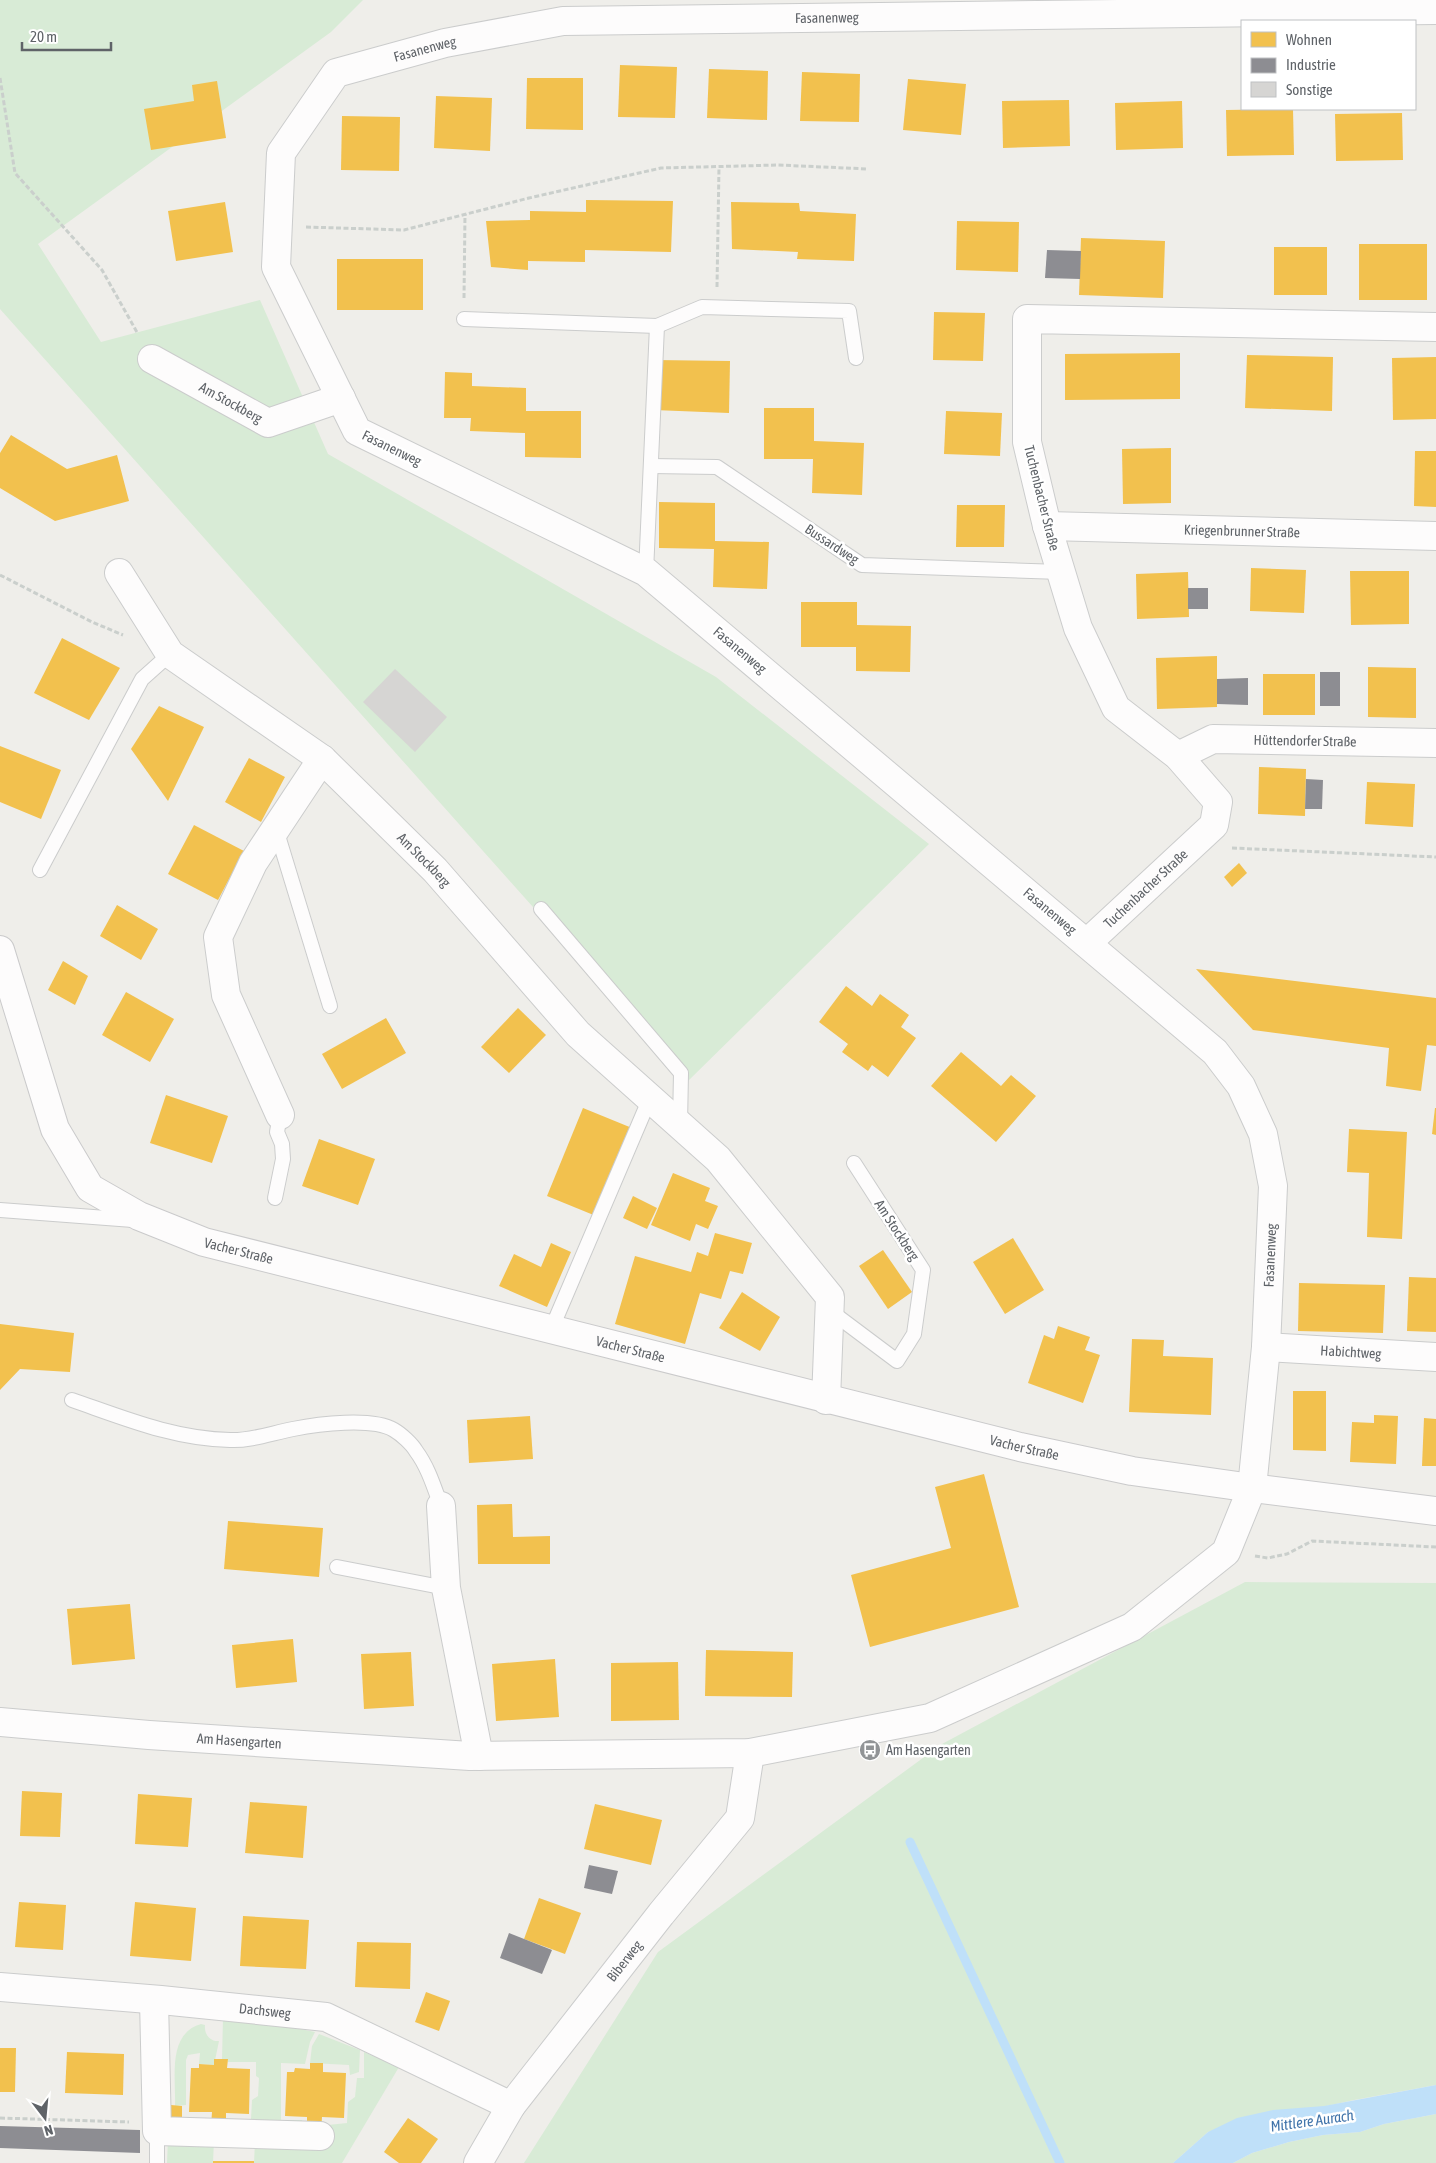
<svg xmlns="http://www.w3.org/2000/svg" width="1436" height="2163" font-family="'Asap Condensed',sans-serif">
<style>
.green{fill:#d8ebd6}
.water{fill:#bfe0f9}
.homes{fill:#f2c14e}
.industry{fill:#8d8d92}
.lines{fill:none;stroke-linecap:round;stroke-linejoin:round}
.stream{stroke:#bfe0f9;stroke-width:9}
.building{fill:#d6d5d3}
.lane-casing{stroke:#cbcccc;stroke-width:16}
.street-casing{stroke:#cbcccc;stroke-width:30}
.secondary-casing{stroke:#cacacb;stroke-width:30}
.path{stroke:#cacfcc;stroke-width:3;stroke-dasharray:5 2.5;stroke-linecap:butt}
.lane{stroke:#fdfcfc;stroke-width:14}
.street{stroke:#fdfcfc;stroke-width:28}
.secondary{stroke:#fdfcfc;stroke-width:28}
.labels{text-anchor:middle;stroke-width:5;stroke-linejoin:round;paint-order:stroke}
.street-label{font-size:14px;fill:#5f6368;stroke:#fff}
.poi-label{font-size:14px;fill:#5f6368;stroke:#fff;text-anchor:start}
.water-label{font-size:15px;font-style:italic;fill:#4174aa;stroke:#fff}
</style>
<rect width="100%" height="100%" fill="#efeeea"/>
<g class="green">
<path d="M0,0H363L331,32L38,244L101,342L260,300L328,454L716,677L929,844L688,1081L0,309Z"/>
<path d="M1245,1582L1436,1583V2085L1354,2100L1208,2132L1173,2163H524L658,1952L942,1744Z"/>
<path d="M223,2018L270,2023L315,2032L310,2042L305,2064L281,2063V2120H302L301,2132L233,2130L234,2119H251L252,2100L258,2096L259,2078L256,2076V2062H228V2059H222Z"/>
<path d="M201,2024L205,2025C204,2034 210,2042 219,2041L214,2065L199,2064L200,2053L188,2055L186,2060V2105L175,2106C176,2077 167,2034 201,2024Z"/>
<path d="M319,2034L360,2050L359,2072L350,2075L349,2065L310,2063L312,2046Z"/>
<path d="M364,2052L399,2067L342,2163H254L255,2141L327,2142L328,2125L347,2123L348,2102L355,2097L357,2078H364Z"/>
<path d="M1436,2114V2163H1233L1252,2153L1289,2142L1323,2135L1360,2132L1384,2124Z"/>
<path d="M168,2139L214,2140L213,2163H167Z"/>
</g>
<path class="water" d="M1436,2085V2114L1384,2124L1360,2132L1323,2135L1289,2142L1252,2153L1233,2163H1173L1208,2132L1237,2118L1273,2110L1324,2106Z"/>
<g class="homes">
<path d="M620,65L677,67L675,118L618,117Z"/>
<path d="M709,69L768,71L767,120L707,118Z"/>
<path d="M802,72L860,74L859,122L800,121Z"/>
<path d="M527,78H583V130L526,129Z"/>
<path d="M908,79L966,84L961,135L903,130Z"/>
<path d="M217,81L226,138L151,150L144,109L194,101L192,85Z"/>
<path d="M436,96L492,98L490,151L434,148Z"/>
<path d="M1069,100L1070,146L1003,148L1002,101Z"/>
<path d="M1182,101L1183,148L1116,150L1115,103Z"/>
<path d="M1293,109L1294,155L1227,156L1226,110Z"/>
<path d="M1402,113L1403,160L1336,161L1335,114Z"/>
<path d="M342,116L400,117L399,171L341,170Z"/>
<path d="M586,200L673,201L671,252L585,250V262L528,261V270L491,267L486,221L530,220V211L586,212Z"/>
<path d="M225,202L233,252L176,261L168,211Z"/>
<path d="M731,202L799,203L800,211L856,214L854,261L797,259L798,252L732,249Z"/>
<path d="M957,221L1019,222L1018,272L956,270Z"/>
<path d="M1081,238L1165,241L1163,298L1079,295Z"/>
<rect x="1359" y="244" width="68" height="56"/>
<rect x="1274" y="247" width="53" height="48"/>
<rect x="337" y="259" width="86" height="51"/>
<path d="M934,312L985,313L983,361L933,360Z"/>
<path d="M1180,353V399L1065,400V354Z"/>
<path d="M1247,355L1333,357L1332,411L1245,408Z"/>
<path d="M1436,357V419L1393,420L1392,358Z"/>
<path d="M655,360L730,361L729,413L654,410Z"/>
<path d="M445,372L472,373V386L526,388V411H581V458L525,457V433L470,431L471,418H444Z"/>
<path d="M764,408H814V441L864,443L862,495L812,493L813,459H764Z"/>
<path d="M946,411L1002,413L1000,456L944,454Z"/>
<path d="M11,435L67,469L117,455L129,501L55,521L0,488V453Z"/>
<path d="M1171,448V503L1123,504L1122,449Z"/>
<path d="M1415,451H1436V507L1414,506Z"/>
<path d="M659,502L715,503V541L769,542L767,589L713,587L714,549L659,548Z"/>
<path d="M957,505H1005L1004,547H956Z"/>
<path d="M1251,568L1306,570L1304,613L1250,611Z"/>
<path d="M1350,571H1409V624L1351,625Z"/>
<path d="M1188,572L1189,617L1137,619L1136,574Z"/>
<path d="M801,602H857V625L911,626L910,672L856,671V647H801Z"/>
<path d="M62,638L120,668L89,720L34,693Z"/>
<path d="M1217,656V707L1157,709L1156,658Z"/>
<path d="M1368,667L1416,668V718L1368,717Z"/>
<rect x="1263" y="674" width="52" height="41"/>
<path d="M159,706L204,727L168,801L131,749Z"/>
<path d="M0,746L61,770L41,819L0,802Z"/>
<path d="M249,758L285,777L261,822L225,802Z"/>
<path d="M1259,767L1306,769L1305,816L1258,814Z"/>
<path d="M1367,782L1415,784L1413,827L1365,824Z"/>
<path d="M194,825L244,851L218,900L168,874Z"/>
<path d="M1239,863L1247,873L1232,887L1224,877Z"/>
<path d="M117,905L158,929L141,960L100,936Z"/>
<path d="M63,961L88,976L75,1005L48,990Z"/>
<path d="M1196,969L1436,998V1046L1427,1045L1421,1091L1386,1086L1389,1048L1253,1030Z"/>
<path d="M846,986L872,1006L880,994L909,1015L901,1027L916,1038L888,1077L872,1065L868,1071L842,1052L848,1044L819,1022Z"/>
<path d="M126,992L174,1019L150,1062L102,1035Z"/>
<path d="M518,1008L546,1035L509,1073L481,1047Z"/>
<path d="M386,1018L406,1053L342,1089L322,1054Z"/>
<path d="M961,1052L1001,1086L1011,1075L1036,1096L996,1142L931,1086Z"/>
<path d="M166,1095L228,1116L212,1163L150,1143Z"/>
<path d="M583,1108L632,1128L596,1216L547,1196Z"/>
<path d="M1435,1108H1436V1135L1432,1134Z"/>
<path d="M1349,1129L1407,1132L1402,1239L1367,1237L1369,1173L1347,1172Z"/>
<path d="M319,1139L375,1159L358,1205L302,1186Z"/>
<path d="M673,1173L710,1188L705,1201L718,1206L708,1229L696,1224L690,1241L651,1225Z"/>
<path d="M633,1196L657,1208L647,1229L623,1218Z"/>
<path d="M715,1233L752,1243L743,1274L730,1271L721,1299L700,1293L685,1344L615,1324L635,1256L691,1272L697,1252L708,1256Z"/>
<path d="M1013,1238L1044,1290L1005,1314L973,1262Z"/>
<path d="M551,1243L571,1252L547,1307L499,1286L514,1254L541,1267Z"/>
<path d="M883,1250L912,1292L888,1309L859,1266Z"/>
<path d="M1409,1277L1436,1278V1332L1407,1331Z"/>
<path d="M1299,1283L1385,1285L1383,1333L1298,1331Z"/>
<path d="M742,1292L780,1317L760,1351L719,1328Z"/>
<path d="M0,1324L74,1333L70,1372L20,1369L0,1390Z"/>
<path d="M1058,1326L1090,1337L1085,1350L1100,1355L1083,1403L1028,1383L1044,1335L1054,1339Z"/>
<path d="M1132,1339L1164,1340L1163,1356L1213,1358L1211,1415L1129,1412Z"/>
<path d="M1293,1391H1326V1451L1293,1450Z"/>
<path d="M1374,1415L1398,1416L1396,1464L1350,1462L1352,1422L1374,1423Z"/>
<path d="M530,1416L533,1459L469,1463L467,1420Z"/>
<path d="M1424,1418L1436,1419V1466H1422Z"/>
<path d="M984,1474L1019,1607L870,1647L851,1575L951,1548L935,1487Z"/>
<path d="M512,1504L513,1537L550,1536V1564H478L477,1505Z"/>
<path d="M228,1521L323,1528L319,1577L224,1569Z"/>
<path d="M130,1604L135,1659L72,1665L67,1609Z"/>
<path d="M293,1639L297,1682L236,1688L232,1645Z"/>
<path d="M706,1650L793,1652L792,1697L705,1696Z"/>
<path d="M411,1652L414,1706L364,1709L361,1654Z"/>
<path d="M555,1659L559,1717L496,1721L492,1664Z"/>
<path d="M678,1662L679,1720L611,1721V1663Z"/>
<path d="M22,1791L62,1793L60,1837L20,1836Z"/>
<path d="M138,1794L192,1798L188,1847L135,1844Z"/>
<path d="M250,1802L307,1806L303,1858L245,1853Z"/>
<path d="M595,1804L662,1820L651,1865L584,1849Z"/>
<path d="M539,1898L581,1913L565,1954L524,1939Z"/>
<path d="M19,1902L66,1905L63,1950L15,1947Z"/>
<path d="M135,1902L196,1908L191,1961L130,1956Z"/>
<path d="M243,1916L309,1920L306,1969L240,1966Z"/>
<path d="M357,1942L411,1943L410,1989L355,1987Z"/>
<path d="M426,1992L450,2001L439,2031L415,2022Z"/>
<path d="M0,2048H16L15,2092H0Z"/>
<path d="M67,2052L124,2054L123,2095L65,2093Z"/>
<path d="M214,2059H228L227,2068L250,2069L249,2114L226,2113V2127L211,2126L212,2112H189L191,2068H199V2064L214,2065Z"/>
<path d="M310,2063H323V2072L346,2073L344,2118L322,2117L321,2131L307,2130V2117L285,2116L287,2072H294L295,2068L310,2069Z"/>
<path d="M171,2105L182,2106V2119H171Z"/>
<path d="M408,2118L438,2139L421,2163H399L384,2152Z"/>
<rect x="213" y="2161" width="41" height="2"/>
</g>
<g class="industry">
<path d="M1047,250L1081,251L1080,279L1045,278Z"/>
<rect x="1188" y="588" width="20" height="21"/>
<rect x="1320" y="672" width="20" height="34"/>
<path d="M1248,678V705L1217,704V679Z"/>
<path d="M1306,779L1323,780L1322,809H1305Z"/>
<path d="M589,1865L618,1871L612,1894L584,1888Z"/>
<path d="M509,1933L552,1950L542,1974L500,1958Z"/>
<path d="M0,2126L140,2130V2153L0,2148Z"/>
</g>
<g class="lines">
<path class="stream" d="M910,1842L1060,2163"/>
</g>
<path class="building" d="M395,669L447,717L415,752L363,702Z"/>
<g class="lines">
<g class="lane-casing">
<g id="lane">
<path d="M464,319L657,326L702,307L849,311L856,358"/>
<path d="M651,466L717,467L862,565L1061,572"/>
<path d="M646,572L657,326"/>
<path d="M276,829L330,1006"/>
<path d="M40,870L142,679L170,654"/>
<path d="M541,909L681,1073L680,1124"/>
<path d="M275,1198L283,1159L282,1144L277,1132L280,1115"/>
<path d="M0,1210L133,1220"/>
<path d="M829,1310L897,1361L914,1334L923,1270L854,1163"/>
<path d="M551,1330L650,1098"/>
<path d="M72,1400C124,1418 174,1439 230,1440C251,1441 272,1433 293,1429C318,1424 372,1417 394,1430C401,1434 412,1444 416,1451C428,1467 434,1487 441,1506"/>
<path d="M337,1567L446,1588"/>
<path d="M157,2163V2131"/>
</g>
</g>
<g class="street-casing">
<g id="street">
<path id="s1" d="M152,359L268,423L341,398"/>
<path id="s2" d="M1047,526L1436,536"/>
<path id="s3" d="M119,573L170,654L322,759L435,870L578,1034L718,1159L830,1297L826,1400"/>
<path id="s4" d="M1178,756L1213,739L1436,743"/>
<path id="s5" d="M1087,943L1214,825L1218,802L1178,756L1116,708L1078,628L1047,526L1027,442V319L1436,327"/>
<path d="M280,1115L226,995L218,937L253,863L322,759"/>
<path id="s6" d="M1266,1347L1436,1357"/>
<path d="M441,1506L446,1588L479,1756"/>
<path id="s7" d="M0,1722L149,1735L470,1756L750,1753L930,1718L1132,1627L1226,1552L1252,1488L1266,1347L1273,1186L1263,1134L1241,1086L1215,1052L646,572L357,431L276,267L281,153L336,73L445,43L563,21L1436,10"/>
<path id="s8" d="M0,1987L161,2000L326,2017L511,2106"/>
<path d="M154,2000L157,2131L320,2136"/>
<path id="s9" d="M478,2163L511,2106L661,1914L740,1818L750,1753"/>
</g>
</g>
<g class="secondary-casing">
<g id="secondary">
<path id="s10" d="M0,950L55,1129L90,1188L139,1216L204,1242L1020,1447L1132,1471L1252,1488L1436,1511"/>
</g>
</g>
<g class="path">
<path d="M0,78L15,173L102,270L138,334"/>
<path d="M306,227L404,230L529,198L661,168L778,165L868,169"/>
<path d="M717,287L719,167"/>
<path d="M464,298L465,214"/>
<path d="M0,575L92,622L123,635"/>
<path d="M1232,848L1436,857"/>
<path d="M1255,1556L1268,1558L1287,1554L1312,1541L1436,1547"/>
<path d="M0,2118L129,2122"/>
</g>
<use href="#lane" class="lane"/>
<use href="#street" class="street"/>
<use href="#secondary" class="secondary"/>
</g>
<defs>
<g id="bus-disc" transform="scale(1.125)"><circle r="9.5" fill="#919496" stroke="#fff"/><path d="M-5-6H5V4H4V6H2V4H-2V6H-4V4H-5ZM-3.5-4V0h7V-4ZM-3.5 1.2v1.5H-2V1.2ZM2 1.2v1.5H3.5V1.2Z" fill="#fff"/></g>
</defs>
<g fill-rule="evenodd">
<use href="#bus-disc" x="870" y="1750"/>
</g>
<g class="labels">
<g class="street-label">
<text dy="5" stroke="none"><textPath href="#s7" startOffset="3754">Fasanenweg</textPath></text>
<text dy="5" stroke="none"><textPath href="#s7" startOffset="3349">Fasanenweg</textPath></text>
<text dy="5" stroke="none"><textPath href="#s1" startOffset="90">Am Stockberg</textPath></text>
<text transform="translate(392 448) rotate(26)" y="5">Fasanenweg</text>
<text transform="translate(1042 498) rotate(76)" y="5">Tuchenbacher Straße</text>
<text dy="5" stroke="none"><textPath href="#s2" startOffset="195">Kriegenbrunner Straße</textPath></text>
<text transform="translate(832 544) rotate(33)" y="5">Bussardweg</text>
<text transform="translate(740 650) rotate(40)" y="5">Fasanenweg</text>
<text dy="5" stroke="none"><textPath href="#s4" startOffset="131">Hüttendorfer Straße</textPath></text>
<text dy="5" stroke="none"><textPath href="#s3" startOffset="424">Am Stockberg</textPath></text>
<text dy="5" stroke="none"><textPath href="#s5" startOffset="80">Tuchenbacher Straße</textPath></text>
<text transform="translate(1050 911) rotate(40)" y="5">Fasanenweg</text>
<text transform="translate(897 1230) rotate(57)" y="5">Am Stockberg</text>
<text dy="5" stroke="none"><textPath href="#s10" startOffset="418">Vacher Straße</textPath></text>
<text dy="5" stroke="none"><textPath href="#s7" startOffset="1579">Fasanenweg</textPath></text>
<text dy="5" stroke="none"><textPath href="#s10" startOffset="822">Vacher Straße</textPath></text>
<text dy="5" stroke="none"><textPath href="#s6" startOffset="85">Habichtweg</textPath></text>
<text dy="5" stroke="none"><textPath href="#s10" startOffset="1228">Vacher Straße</textPath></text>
<text dy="5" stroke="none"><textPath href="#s7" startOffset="240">Am Hasengarten</textPath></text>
<text dy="5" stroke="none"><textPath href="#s9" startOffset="250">Biberweg</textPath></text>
<text dy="5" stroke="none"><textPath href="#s8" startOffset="266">Dachsweg</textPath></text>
</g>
<g class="poi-label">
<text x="886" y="1755">Am Hasengarten</text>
</g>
<g class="water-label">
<text transform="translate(1312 2121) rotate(-8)" y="5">Mittlere Aurach</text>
</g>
</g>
<rect x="1241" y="20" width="175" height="90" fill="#ffffff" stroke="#bfc1c3"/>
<rect x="1251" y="32" width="25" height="15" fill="#f2c14e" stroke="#bfc1c3"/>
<text x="1286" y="45" font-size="15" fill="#5f6368">Wohnen</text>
<rect x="1251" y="58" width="25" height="15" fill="#8d8d92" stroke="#bfc1c3"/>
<text x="1286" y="70" font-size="15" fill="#5f6368">Industrie</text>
<rect x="1251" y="82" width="25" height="15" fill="#d6d5d3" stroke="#bfc1c3"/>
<text x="1286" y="95" font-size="15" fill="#5f6368">Sonstige</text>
<g transform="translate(45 2118) rotate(164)" stroke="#ffffff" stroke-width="4" paint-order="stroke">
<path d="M0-4L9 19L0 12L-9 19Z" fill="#5f6368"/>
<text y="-8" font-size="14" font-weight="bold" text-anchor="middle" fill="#5f6368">N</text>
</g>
<path d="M22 42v8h89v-8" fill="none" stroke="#5f6368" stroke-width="2.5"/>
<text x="30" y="42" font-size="15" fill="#5f6368" stroke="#ffffff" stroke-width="4" paint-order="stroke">20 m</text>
</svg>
